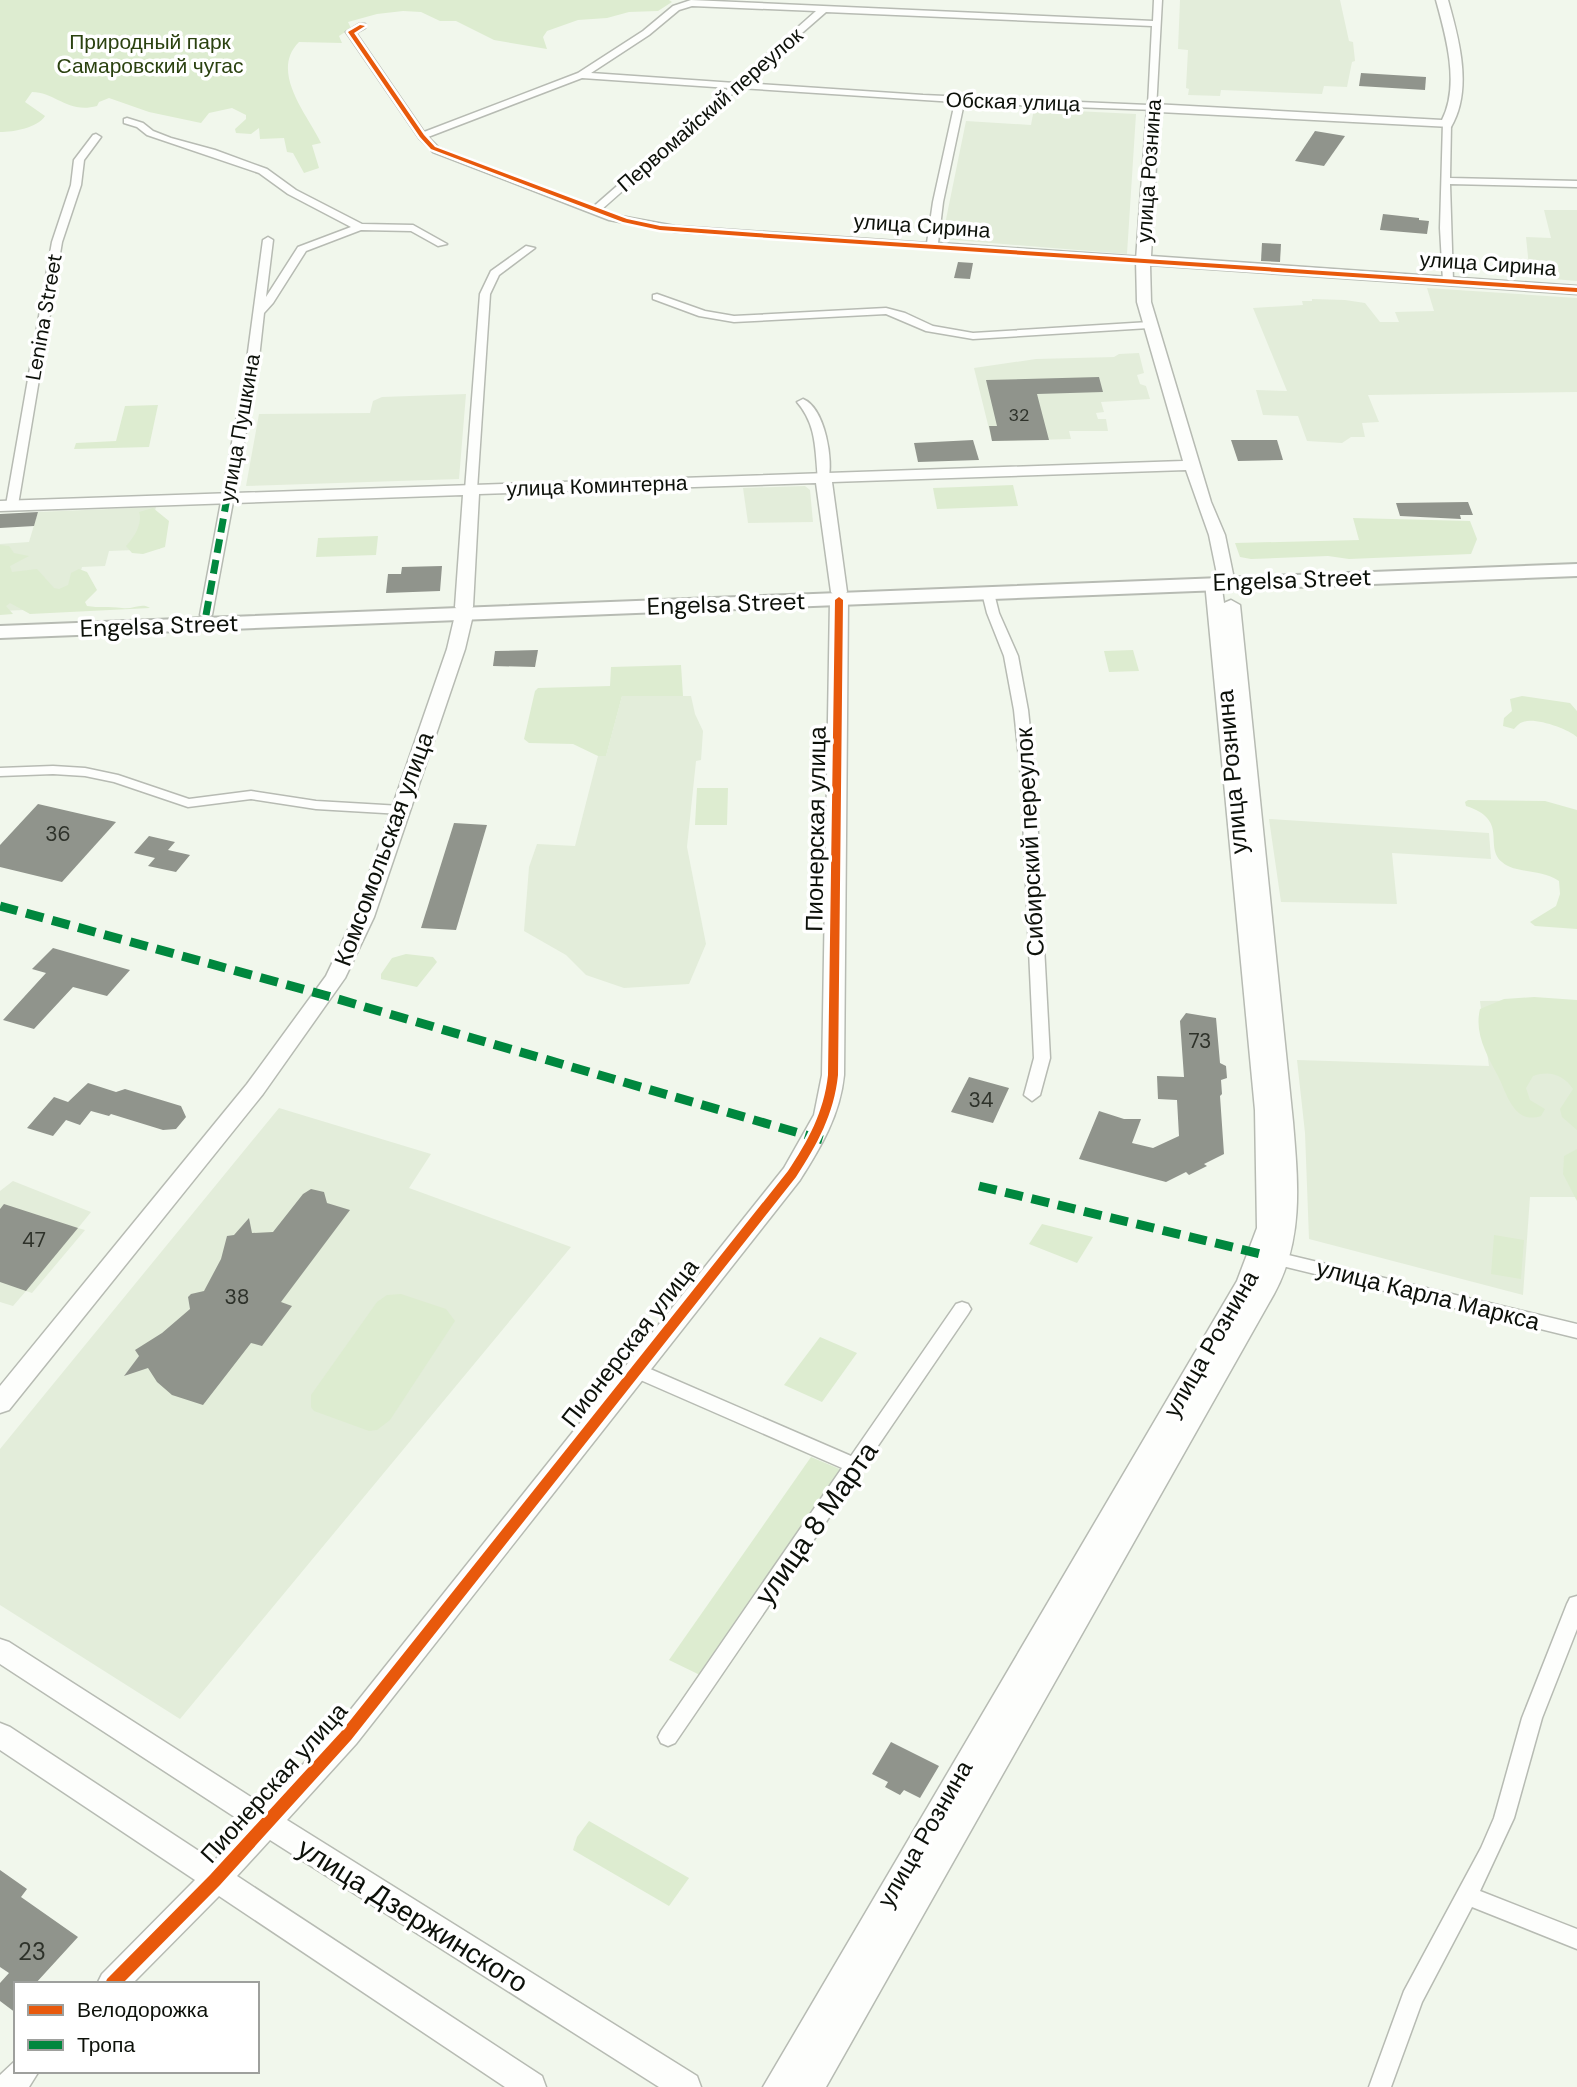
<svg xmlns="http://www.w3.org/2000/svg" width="1577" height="2087" font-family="'DM Sans',sans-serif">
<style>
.built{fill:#e3edda}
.green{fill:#ddecd0}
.building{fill:#90948c}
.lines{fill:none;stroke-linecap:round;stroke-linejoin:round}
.street-casing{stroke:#b7bbb3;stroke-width:3}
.secondary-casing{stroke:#b7bbb3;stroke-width:3}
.primary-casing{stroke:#b7bbb3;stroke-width:4}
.street{fill:#fdfefc;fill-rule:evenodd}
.secondary{fill:#fdfefc;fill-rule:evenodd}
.primary{fill:#fdfefc;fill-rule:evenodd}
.quiet-far1{stroke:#00873e;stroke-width:7;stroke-dasharray:14 7;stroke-linecap:butt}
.quiet{stroke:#00873e;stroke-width:9;stroke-dasharray:18 9;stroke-linecap:butt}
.cycleway-casing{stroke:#fff;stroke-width:5}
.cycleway{fill:#e8590c;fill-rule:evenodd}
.labels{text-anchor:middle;stroke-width:7;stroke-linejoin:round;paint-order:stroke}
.far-number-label{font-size:18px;fill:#2e322a}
.far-park-label{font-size:21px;fill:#2b4210;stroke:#fff}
.far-street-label{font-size:21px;fill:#0d110a;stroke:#fff}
.number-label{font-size:21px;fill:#2e322a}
.street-label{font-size:24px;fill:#0d110a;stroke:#fff}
.near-number-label{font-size:24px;fill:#2e322a}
.near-street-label{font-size:28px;fill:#0d110a;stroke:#fff}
</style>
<rect width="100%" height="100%" fill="#f1f7ec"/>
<g class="built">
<path d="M1180,0H1340L1349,41L1353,42L1355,61L1352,62L1347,87L1324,86L1322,94L1221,90L1220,96L1188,95L1189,89L1186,88L1188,50L1178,49Z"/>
<path d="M1034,109L1136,114L1127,254L942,239L966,121L1031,125Z"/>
<path d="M1544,210H1577V281L1530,277L1526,237L1551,238Z"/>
<path d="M1427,288L1577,298V392L1368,395L1379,422L1362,423L1365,437H1351L1342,443L1307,441L1298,416L1263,415L1256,390L1287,391L1253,308L1303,305L1302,301H1312V299L1345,300L1365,303L1380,322H1399L1395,312L1434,311Z"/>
<path d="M1139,353L1144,373L1137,375L1140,384L1146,386L1150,399L1101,402L1104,412L1096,413L1098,419H1106L1108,431H1069L1071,439L992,441L974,368L1036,359L1114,357L1119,354Z"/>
<path d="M466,394L459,479L246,486L259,414L370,413L373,401L382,397Z"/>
<path d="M805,486L810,490L813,522L748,523L743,488Z"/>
<path d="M156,507L152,522L160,549L109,551L105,566L82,567L71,608L0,611V544L29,542L38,512Z"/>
<path d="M622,696H691L695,714L703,731L701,760L696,761L687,847L706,944L689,984L624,988L586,975L566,955L524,931L529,867L537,844L575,846L598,756H606Z"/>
<path d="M1269,819L1489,833L1491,859L1392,853L1397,904L1281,902Z"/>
<path d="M1577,1000V1197H1530L1523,1295L1309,1239L1305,1133L1297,1060L1489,1066L1480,1001Z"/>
<path d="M279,1108L431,1154L409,1188L571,1247L180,1719L0,1605V1449Z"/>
<path d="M13,1181L91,1212L78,1228L85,1230L32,1293L26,1291L13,1306L0,1302V1191Z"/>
</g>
<g class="green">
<path d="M0,0H669L672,2L658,11L629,12L607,18L578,20L547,31L543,37L547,49L494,40L456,21H440L421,12L403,11L377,14L348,22L351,28L339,36L342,43L299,42C269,72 308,115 321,143L312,145L319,168L304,173L293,153L287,152L284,138L260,139L259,128L251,134L236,133L235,129L246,119V115L232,108L209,113L201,123L149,112L109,98L99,102L97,106C67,114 56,92 32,92L25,102L45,116C37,128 14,132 0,132Z"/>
<path d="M158,405L149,447L74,449L76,443L116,441L125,406Z"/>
<path d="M1013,485L1018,506L937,509L933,488Z"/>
<path d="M153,508L169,521L165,547L143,554L132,553L126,546C134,538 143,523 139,512Z"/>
<path d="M1353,518L1470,521L1477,539L1471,554L1349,559L1328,556L1251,559L1240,557L1235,543L1359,540Z"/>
<path d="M378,536L376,555L316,557L318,538Z"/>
<path d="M0,545L9,546L14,553L29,556L10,566L12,572L37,569L54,588L59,589L68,585L71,573L79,569L87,572L97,590L85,602L87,606C99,608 109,606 122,608C133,610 141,602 150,608L30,614L10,603L6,606L13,614L0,615Z"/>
<path d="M1133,650L1139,671L1109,672L1104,651Z"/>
<path d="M681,665L683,696H622L606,756H598L573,744L529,743L524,739L535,691L538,688L610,686L611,667Z"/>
<path d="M1522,696L1570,703L1577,711V737C1568,729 1535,717 1523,722C1519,723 1517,726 1514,729L1503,726L1504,718L1512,711L1510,699Z"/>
<path d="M697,788H728L727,825H695Z"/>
<path d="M1468,800L1545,801L1577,810V929L1535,926L1530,922L1556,906L1560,894L1559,881C1540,868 1515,874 1502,862C1483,846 1510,820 1466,806L1465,802Z"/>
<path d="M406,954L433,957L437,962L417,987L381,979V974L392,958Z"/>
<path d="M1534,997L1577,1000V1130L1562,1117L1560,1109L1573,1089C1564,1075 1549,1070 1533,1076L1526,1088L1530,1100L1545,1109L1541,1116C1514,1125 1507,1094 1498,1076C1487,1055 1474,1033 1480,1009L1504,999Z"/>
<path d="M1577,1149V1201L1563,1174L1564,1156Z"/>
<path d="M1042,1224L1093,1237L1077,1263L1029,1244Z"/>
<path d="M1494,1235L1524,1240L1521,1279L1491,1274Z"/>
<path d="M401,1294L446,1309L455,1321L390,1420L377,1430L369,1431L314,1411L311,1407V1395L377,1302L387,1295Z"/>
<path d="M820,1337L857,1353L822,1402L784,1385Z"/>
<path d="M811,1457L842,1470L702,1676L669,1660Z"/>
<path d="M589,1821L689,1878L669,1906L573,1850L577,1837Z"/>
</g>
<g class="building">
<path d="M1361,73L1426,77L1425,90L1359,86Z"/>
<path d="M1315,131L1345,136L1324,166L1295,161Z"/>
<path d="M1383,214L1419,218V220L1429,221L1427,234L1380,230Z"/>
<path d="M1262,243L1281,244L1280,262L1261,261Z"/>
<path d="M958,262L973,263L970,279L954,278Z"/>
<path d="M1099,377L1103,392L1037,394L1049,440L992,441L989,426H997L986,380Z"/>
<path d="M973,440L979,460L918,462L914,443Z"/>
<path d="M1231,440H1277L1283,460L1238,461Z"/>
<path d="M1468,502L1473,515H1460L1461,519L1400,516L1396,503Z"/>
<path d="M38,512L34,526L0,528V514Z"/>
<path d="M442,566L440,591L386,593L388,574H401L402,567Z"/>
<path d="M538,650L535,667L493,666L495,651Z"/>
<path d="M38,804L116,822L62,882L0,867V845Z"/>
<path d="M454,823L487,825L456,930L421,928Z"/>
<path d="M149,836L175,842L168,850L190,855L176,872L148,866L155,858L134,853Z"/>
<path d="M53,948L130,970L107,996L73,987L34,1029L3,1020L46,973L32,969Z"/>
<path d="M1186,1013L1216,1018L1220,1063L1226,1066L1227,1078L1221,1080L1222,1094L1220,1096L1224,1154L1204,1164L1207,1166L1189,1175L1186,1172L1166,1182L1079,1159L1099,1111L1124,1119H1141L1132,1143L1153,1148L1179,1136L1177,1100L1158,1099L1157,1076L1184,1077L1180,1021Z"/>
<path d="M969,1077L1009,1088L993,1123L951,1112Z"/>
<path d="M88,1083L116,1092L125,1089L181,1106L186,1117L176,1129L163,1130L111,1114L109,1116L91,1111L80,1125L66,1120L53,1136L27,1128L54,1097L68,1102Z"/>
<path d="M311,1189L324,1192L327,1203L350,1210L281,1302L292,1306L262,1346L251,1343L203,1405L172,1395L157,1382L148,1368L124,1376L139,1356L135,1350L162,1333L190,1309L188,1297L191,1294L204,1291L221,1259L227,1236L234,1235L249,1218L252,1233L273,1232L303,1194Z"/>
<path d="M4,1204L78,1228L26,1291L0,1282V1209Z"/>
<path d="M891,1742L939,1766L920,1798L904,1790L900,1795L885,1787L888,1782L872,1774Z"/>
<path d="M0,1870L27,1889L21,1897L78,1937L35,1984H16V2013L0,2001V1983L9,1973L0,1967Z"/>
</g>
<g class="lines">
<g class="street-casing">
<g id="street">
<path d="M691,0L1153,21L1154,0H1162L1156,110L964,103L943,202L938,243L1143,257L1148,260L1143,263L675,232L609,220L433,152L419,138L346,32L359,24H365V28L356,33L424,132L578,73L643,31L673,6ZM692,6L816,11L735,83L591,73L649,35L679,10ZM826,12L1152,26L1148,105L923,95L745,83ZM582,78L729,88L593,207L439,148L428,137ZM739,88L955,102L933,202L927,243L675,226L615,215L601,210Z"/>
<path d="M127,118L143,123L153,131L171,138L215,150L267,169L296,190L362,224L413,225L447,244L438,246L411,231L361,230L306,251L273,303L264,313L258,367L212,615L206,619L200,615L246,367L263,240L268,237L273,240L266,297L298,247L351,227L288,194L259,173L147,135L137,127L124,123V119Z"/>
<path d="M1443,122L1451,124L1450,178L1577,181V187L1450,184L1453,281L1448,284L1443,281L1440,228Z"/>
<path d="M96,134L101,137L84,160L81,185L62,242L18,505L12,509L6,505L52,242L71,185L74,160L93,135Z"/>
<path d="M526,246L535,248L499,275L490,294L477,490L471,494L465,490L480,294L491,271Z"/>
<path d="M657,294L705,311L734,316L886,308L905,313L933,326L973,333L1149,322L1154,325L1149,328L973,339L926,331L886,314L734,322L699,316L653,299V295Z"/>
<path d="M803,399C825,408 834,461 828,482H820L818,479C815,450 817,425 797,402Z"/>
<path d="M988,589L994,593L999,613L1018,656L1028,710L1035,777L1050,1058L1040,1095L1032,1101L1024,1095L1034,1058L1021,777L1014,710L1004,656L987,613L982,593Z"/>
<path d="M53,766L85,768L118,775L189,799L251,791L316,801L401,806L408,810L401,814L316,809L251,799L188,807L114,782L85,776L53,774L0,776V768Z"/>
<path d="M1280,1253L1577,1324V1338L1274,1264L1271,1259L1274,1254Z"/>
<path d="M962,1302L968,1304L971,1309L968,1314L675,1743L668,1746L661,1743L658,1737L661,1731L842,1468L629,1375L626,1370L629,1365L635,1363L641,1365L851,1456L956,1304Z"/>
<path d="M1577,1596V1629L1542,1718L1514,1818L1480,1891L1577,1929V1949L1472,1907L1422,2002L1391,2087H1369L1404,1991L1481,1848L1494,1818L1522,1718L1567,1604L1570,1598Z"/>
</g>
</g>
<g class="secondary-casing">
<g id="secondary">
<path d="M1436,0H1448C1459,39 1473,90 1451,127L1159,112L1151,256L1577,286V294L1150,265L1151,302L1211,502L1225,535L1233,574L1231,578L1225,579L1217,574L1209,535L1186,470L832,482L847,592L843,596L848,600L844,1075C840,1115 821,1147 800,1180L356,1744L287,1820L697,2076L701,2087H659L270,1840L237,1876L542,2076L546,2087H505L219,1896L132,1984H97L102,1974L195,1880L0,1750V1723L10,1727L214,1861L247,1825L0,1664V1639L9,1642L265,1806L336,1728L784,1168L814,1115L822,1075L830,600L835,596L831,592L816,483L479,494L473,607L469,611L473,615L465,649L374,917L345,978L263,1094L9,1410L0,1413V1386L247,1084L326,976L354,917L447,649L455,615L459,611L455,607L463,495L0,511V501L1183,461L1137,302L1136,260L1147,108L1153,104L1442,120C1460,85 1446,36 1436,0Z"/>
<path d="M1213,577L1221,582L1224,603L1231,600L1240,605L1293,1122C1298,1182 1304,1239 1274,1294L826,2087H763L1237,1281L1257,1228L1255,1110L1205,582Z"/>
<path d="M16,2060V2071H39L29,2087H0V2075Z"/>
</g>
</g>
<g class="primary-casing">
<path id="primary" d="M1577,564V576L0,638V626Z"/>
</g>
<use href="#street" class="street"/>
<use href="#secondary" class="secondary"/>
<use href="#primary" class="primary"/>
<path class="quiet-far1" d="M206,615L227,498"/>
<g class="quiet">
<path d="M0,906L324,995L830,1142"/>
<path d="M979,1186L1261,1254"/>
</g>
<g class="cycleway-casing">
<g id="cycleway">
<path d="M360,25L365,26L354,33L424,135L435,147L627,219L660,226L756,233L1577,288V292L756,237L660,230L623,222L431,149L420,137L348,32Z"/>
<path d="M839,597L843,600L838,1075C834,1114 817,1145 796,1177L351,1740L220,1885L122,1984H105L107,1979L210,1875L341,1732L788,1171C808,1141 824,1112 828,1075L835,600Z"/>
</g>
</g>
<use href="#cycleway" class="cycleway"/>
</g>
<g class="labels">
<g class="far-number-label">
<text x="1019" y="421">32</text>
</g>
<g class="far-park-label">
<text x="150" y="49">Природный парк<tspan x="150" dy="24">Самаровский чугас</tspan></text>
</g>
<g class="far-street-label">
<text transform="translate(1013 102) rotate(2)" y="7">Обская улица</text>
<text transform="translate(710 110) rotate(-41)" y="7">Первомайский переулок</text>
<text transform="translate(1149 171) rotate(-86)" y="7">улица Рознина</text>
<text transform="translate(922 226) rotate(4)" y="7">улица Сирина</text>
<text transform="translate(1488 264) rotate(4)" y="7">улица Сирина</text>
<text transform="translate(44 317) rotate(-80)" y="7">Lenina Street</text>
<text transform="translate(240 428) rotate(-80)" y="7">улица Пушкина</text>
<text transform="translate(597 486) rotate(-2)" y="7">улица Коминтерна</text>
</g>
<g class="number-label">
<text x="58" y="841">36</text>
<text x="1200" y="1048">73</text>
<text x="981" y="1107">34</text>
<text x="34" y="1247">47</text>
<text x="237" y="1304">38</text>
</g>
<g class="street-label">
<text transform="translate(1292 580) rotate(-2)" y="8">Engelsa Street</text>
<text transform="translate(726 604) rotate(-2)" y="8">Engelsa Street</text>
<text transform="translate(159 626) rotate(-2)" y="8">Engelsa Street</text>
<text transform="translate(1232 772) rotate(-95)" y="8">улица Рознина</text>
<text transform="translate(816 829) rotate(-89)" y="8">Пионерская улица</text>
<text transform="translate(1030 842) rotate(-93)" y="8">Сибирский переулок</text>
<text transform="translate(384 849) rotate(-70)" y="8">Комсомольская улица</text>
<text transform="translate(1428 1295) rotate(14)" y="8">улица Карла Маркса</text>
<text transform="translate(630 1343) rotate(-52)" y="8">Пионерская улица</text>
<text transform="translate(1211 1344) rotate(-60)" y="8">улица Рознина</text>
<text transform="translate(274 1783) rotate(-48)" y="8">Пионерская улица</text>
<text transform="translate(925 1834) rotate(-60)" y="8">улица Рознина</text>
</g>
<g class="near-number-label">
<text x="32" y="1960">23</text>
</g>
<g class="near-street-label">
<text transform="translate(816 1523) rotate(-55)" y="10">улица 8 Марта</text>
<text transform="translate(413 1915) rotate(32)" y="10">улица Дзержинского</text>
</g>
</g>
<rect x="14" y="1982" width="245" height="91" fill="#ffffff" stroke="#9ea09d" stroke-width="2"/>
<rect x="28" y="2005" width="35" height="10" fill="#e8590c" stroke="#9ea09d" stroke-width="2"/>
<text x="77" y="2017" font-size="21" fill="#0d110a">Велодорожка</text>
<rect x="28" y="2040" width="35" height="10" fill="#00873e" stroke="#9ea09d" stroke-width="2"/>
<text x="77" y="2052" font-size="21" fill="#0d110a">Тропа</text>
</svg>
